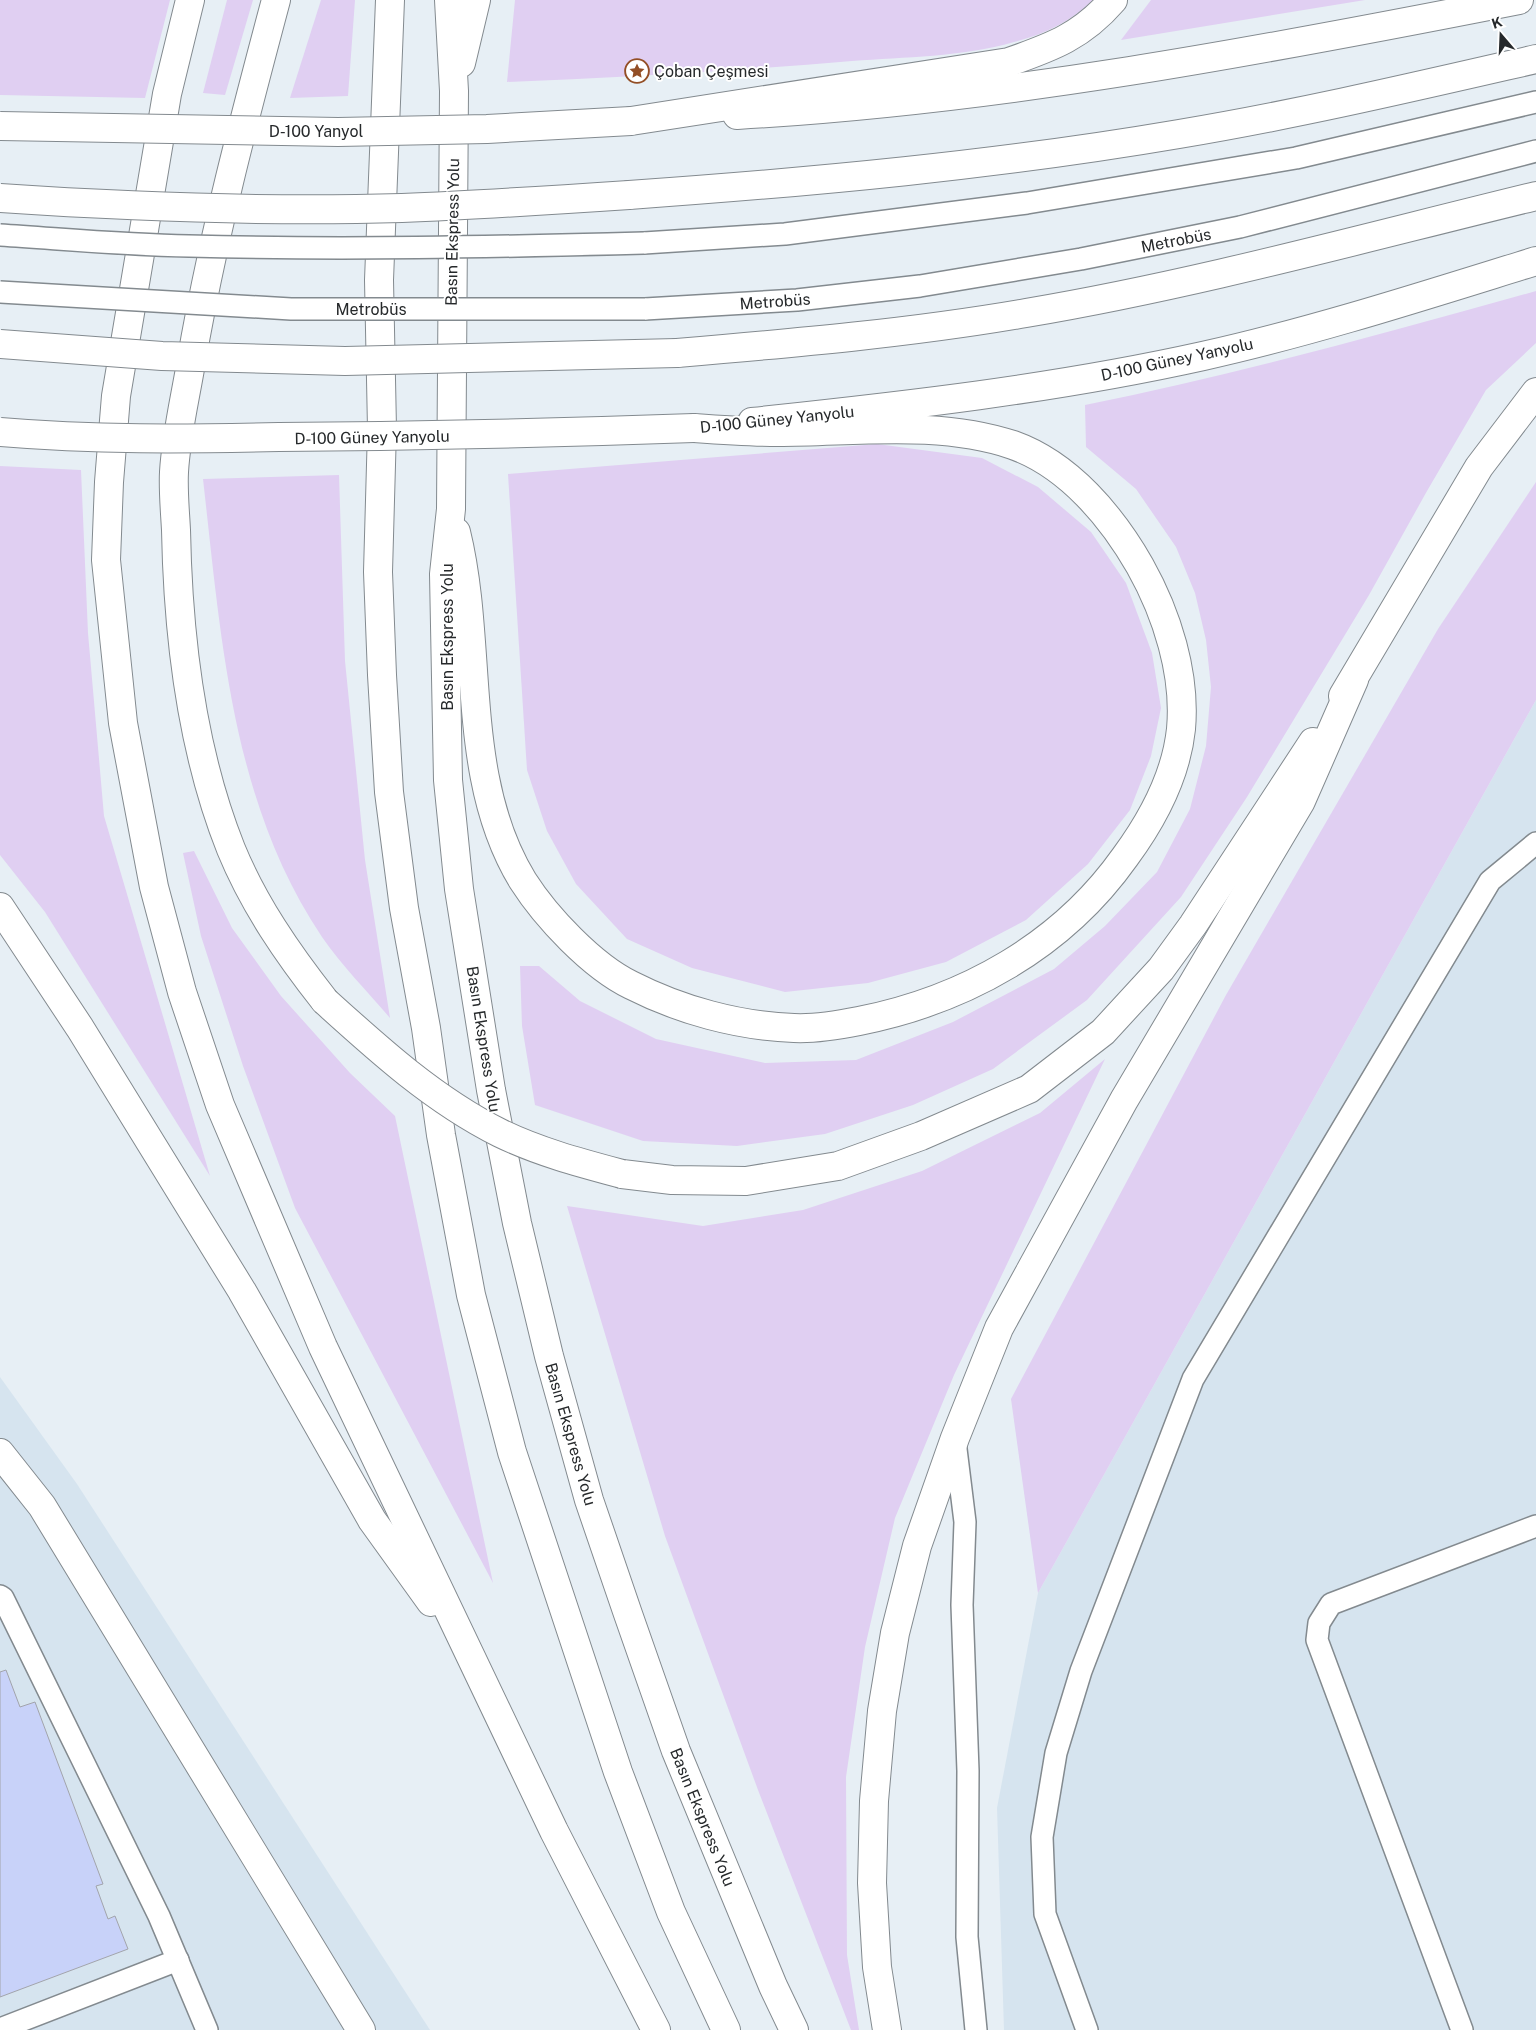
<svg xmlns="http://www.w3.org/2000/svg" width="1536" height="2030" font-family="'Public Sans',sans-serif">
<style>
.built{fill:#d6e4ef}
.green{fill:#e0cff2}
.building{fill:#c8d2f9;stroke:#a2a4ab}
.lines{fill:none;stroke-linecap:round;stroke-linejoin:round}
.service-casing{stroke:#838a8f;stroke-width:24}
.minor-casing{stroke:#838a8f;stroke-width:30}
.primary-casing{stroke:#838a8f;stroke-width:30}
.trunk-casing{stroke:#838a8f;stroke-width:30}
.motorway-casing{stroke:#838a8f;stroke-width:30}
.service{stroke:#fff;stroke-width:21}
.minor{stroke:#fff;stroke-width:28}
.primary{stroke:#fff;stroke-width:28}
.trunk{stroke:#fff;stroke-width:28}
.motorway{stroke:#fff;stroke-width:28}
.service-bridge-casing{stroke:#838a8f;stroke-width:24;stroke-linecap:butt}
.primary-bridge-casing{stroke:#838a8f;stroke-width:30;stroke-linecap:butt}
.trunk-bridge-casing{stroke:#838a8f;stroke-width:30;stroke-linecap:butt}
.motorway-bridge-casing{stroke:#838a8f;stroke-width:30;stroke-linecap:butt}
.service-bridge{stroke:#fff;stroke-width:21}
.primary-bridge{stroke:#fff;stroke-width:28}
.trunk-bridge{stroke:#fff;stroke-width:28}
.motorway-bridge{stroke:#fff;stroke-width:28}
.labels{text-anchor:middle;stroke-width:4;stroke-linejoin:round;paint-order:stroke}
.poi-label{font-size:16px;fill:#26292b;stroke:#fff;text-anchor:start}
.street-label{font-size:16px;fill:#26292b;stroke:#fff}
</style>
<rect width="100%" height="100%" fill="#e7eff5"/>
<g class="built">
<path d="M1536,700V2030H1004L997,1808L1038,1593Z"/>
<path d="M0,1377L77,1484L430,2030H0Z"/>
</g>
<g class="green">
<path d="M0,0H170L145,98L0,95Z"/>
<path d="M227,0H253L225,95L203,93Z"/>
<path d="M321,0H355L348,96L290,98Z"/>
<path d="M515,0H1093C1070,22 1045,34 1014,42C962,57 905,57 852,61C737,71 622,77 507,82Z"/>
<path d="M1151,0H1365L1121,40Z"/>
<path d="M1536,291V343L1486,390L1427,491L1369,595L1247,797L1181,897L1087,1000L993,1069L913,1105L825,1134L737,1146L643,1141L535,1105L522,1026L520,966H539L580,1001L656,1039L765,1063L856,1060L953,1022L1054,969L1105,926L1157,872L1190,809L1206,746L1211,687L1206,640L1195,593L1176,547L1136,489L1086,447L1085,405C1237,374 1387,333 1536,291Z"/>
<path d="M877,444L982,458L1038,487L1091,532L1126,583L1152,653L1161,708L1151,756L1130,810L1088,864L1026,920L946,962L868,983L785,992L692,968L627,939L576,884L547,831L527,770L508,474Z"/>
<path d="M0,466L81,470L88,633L104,816L210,1176L45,912L0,855Z"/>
<path d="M339,475L345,661L365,860L390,1018C368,992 342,966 322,937C231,802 221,636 203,479Z"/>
<path d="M1536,482V700L1038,1593L1011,1399L1226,995L1438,629Z"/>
<path d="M194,851L232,928L281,996L350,1073L395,1116L493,1583L295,1208L243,1066L201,936L183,853Z"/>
<path d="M1105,1059L954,1375L895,1518L865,1647L846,1777L847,1955L859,2030H851L758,1790L665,1536L567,1206L703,1226L803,1210L922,1171L1040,1113Z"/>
</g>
<path class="building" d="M6,1670L20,1707L35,1702L103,1884L96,1886L108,1919L115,1916L128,1949L0,1997V1672Z"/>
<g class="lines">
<g class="service-casing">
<g id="service">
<path d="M644,243L785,234L1027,203L1296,158L1536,102"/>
<path d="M645,309L797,300L920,286L1081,259L1240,227L1536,151"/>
<path d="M955,1441L965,1522L962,1605L968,1771L967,1937L976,2030"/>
<path d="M0,1596L3,1598L159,1916L207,2030"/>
<path d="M0,2029L178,1960"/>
<path d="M1087,2030L1045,1914L1042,1837L1056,1753L1081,1671L1193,1379L1490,881L1536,843"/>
<path d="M1462,2030L1317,1640L1319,1623L1331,1604L1536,1526"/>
</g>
</g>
<g class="minor-casing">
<path id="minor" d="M0,1453L42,1506L361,2030"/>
</g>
<g class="primary-casing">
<g id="primary">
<path d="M737,115C1000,100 1260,51 1519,0"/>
<path d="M752,422C903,406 1054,389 1203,356C1315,331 1426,295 1536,261"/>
</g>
</g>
<g class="trunk-casing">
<g id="trunk">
<path d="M629,195C813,182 997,165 1179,134C1299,114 1418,86 1536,59"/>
<path d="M677,353C794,343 911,333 1026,313C1198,284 1367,237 1536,196"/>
</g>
</g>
<g class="motorway-casing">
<g id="motorway">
<path d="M190,0L167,94L116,396L109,482L106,560L123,723L154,887L182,992L220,1105L323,1347L554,1831L656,2030"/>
<path d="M276,0C244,120 212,240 191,363C185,399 176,436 174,472C173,491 175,511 176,530C178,637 191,749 231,849C254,905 288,954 325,1001"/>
<path d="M390,0L379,280L382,429L378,572L382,675L389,792L404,908L426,1028L441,1135L471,1295L512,1452L618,1772L671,1912L726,2030"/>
<path d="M449,0L454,91L451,509L444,574L448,780L459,889L491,1090L517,1223L549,1356L589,1500L628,1614L676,1751L773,1986L794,2030"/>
<path d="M461,63L476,0"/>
<path d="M631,121L1009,62C1052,47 1082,36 1113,0"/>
<path d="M456,532C484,646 459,777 523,881C546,917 592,966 631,985C680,1010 738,1026 794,1028C815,1029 839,1025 859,1021C965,1000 1062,946 1125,857C1153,819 1176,777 1181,729C1186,674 1167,614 1140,566C1112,517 1069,465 1013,445C938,420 856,432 778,432C750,432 722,430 694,428"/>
<path d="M1343,696L1479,467L1536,392"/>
<path d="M0,907L80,1028L242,1291L372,1520L431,1602"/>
<path d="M622,1174L672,1180L746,1181L838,1166L921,1136L1029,1089L1103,1032L1161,969L1193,925L1313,742"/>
<path d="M887,2030L877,1967L872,1883L874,1801L882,1711L895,1633L917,1546L955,1438L999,1328L1124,1100L1301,801L1354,680"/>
</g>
</g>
<use href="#service" class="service"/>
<use href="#minor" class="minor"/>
<use href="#primary" class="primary"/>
<use href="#trunk" class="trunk"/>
<use href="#motorway" class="motorway"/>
<g class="service-bridge-casing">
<g id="service-bridge">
<path d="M0,235C63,239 126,245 189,246C341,250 492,247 644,243"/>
<path d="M0,292L291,309H645"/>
</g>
</g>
<g class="primary-bridge-casing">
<g id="primary-bridge">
<path d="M0,126L338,132L487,129L631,121"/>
<path d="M0,432C93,440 186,439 279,437C417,436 555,433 694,428"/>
</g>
</g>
<g class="trunk-bridge-casing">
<g id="trunk-bridge">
<path d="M0,198C134,207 268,212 402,208C478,205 554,200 629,195"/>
<path d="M0,344L162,356L345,361L677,353"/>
</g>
</g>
<g class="motorway-bridge-casing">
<path id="motorway-bridge" d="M325,1001C379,1050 434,1100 500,1133C539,1152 581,1163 622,1174"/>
</g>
<use href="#service-bridge" class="service-bridge"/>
<use href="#primary-bridge" class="primary-bridge"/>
<use href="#trunk-bridge" class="trunk-bridge"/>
<use href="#motorway-bridge" class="motorway-bridge"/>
</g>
<defs>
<g id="sight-ring" transform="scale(1.25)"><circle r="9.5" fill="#fff" stroke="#934e25" stroke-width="1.5"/><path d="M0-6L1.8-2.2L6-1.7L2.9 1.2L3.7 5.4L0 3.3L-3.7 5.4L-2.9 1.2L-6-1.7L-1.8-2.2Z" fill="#934e25"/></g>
</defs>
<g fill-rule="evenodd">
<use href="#sight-ring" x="637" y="71"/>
</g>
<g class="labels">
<g class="poi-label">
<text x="654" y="77">Çoban Çeşmesi</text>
</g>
<g class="street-label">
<text x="316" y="137">D-100 Yanyol</text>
<text transform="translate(452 232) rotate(-89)" y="6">Basın Ekspress Yolu</text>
<text transform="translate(1176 240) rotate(-11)" y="6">Metrobüs</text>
<text transform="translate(775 301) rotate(-4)" y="6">Metrobüs</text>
<text x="371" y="315">Metrobüs</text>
<text transform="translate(1177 359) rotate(-12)" y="6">D-100 Güney Yanyolu</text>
<text transform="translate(777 419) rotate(-6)" y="6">D-100 Güney Yanyolu</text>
<text transform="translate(372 437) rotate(-1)" y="6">D-100 Güney Yanyolu</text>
<text transform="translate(447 637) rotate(-90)" y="6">Basın Ekspress Yolu</text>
<text transform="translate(484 1039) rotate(81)" y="6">Basın Ekspress Yolu</text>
<text transform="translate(571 1434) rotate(74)" y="6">Basın Ekspress Yolu</text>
<text transform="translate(703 1817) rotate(68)" y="6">Basın Ekspress Yolu</text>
</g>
</g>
<g transform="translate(1501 35) rotate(341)" stroke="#ffffff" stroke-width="4" paint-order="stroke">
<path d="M0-4L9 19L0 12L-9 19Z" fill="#26292b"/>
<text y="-8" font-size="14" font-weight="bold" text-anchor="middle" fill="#26292b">K</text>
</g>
</svg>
